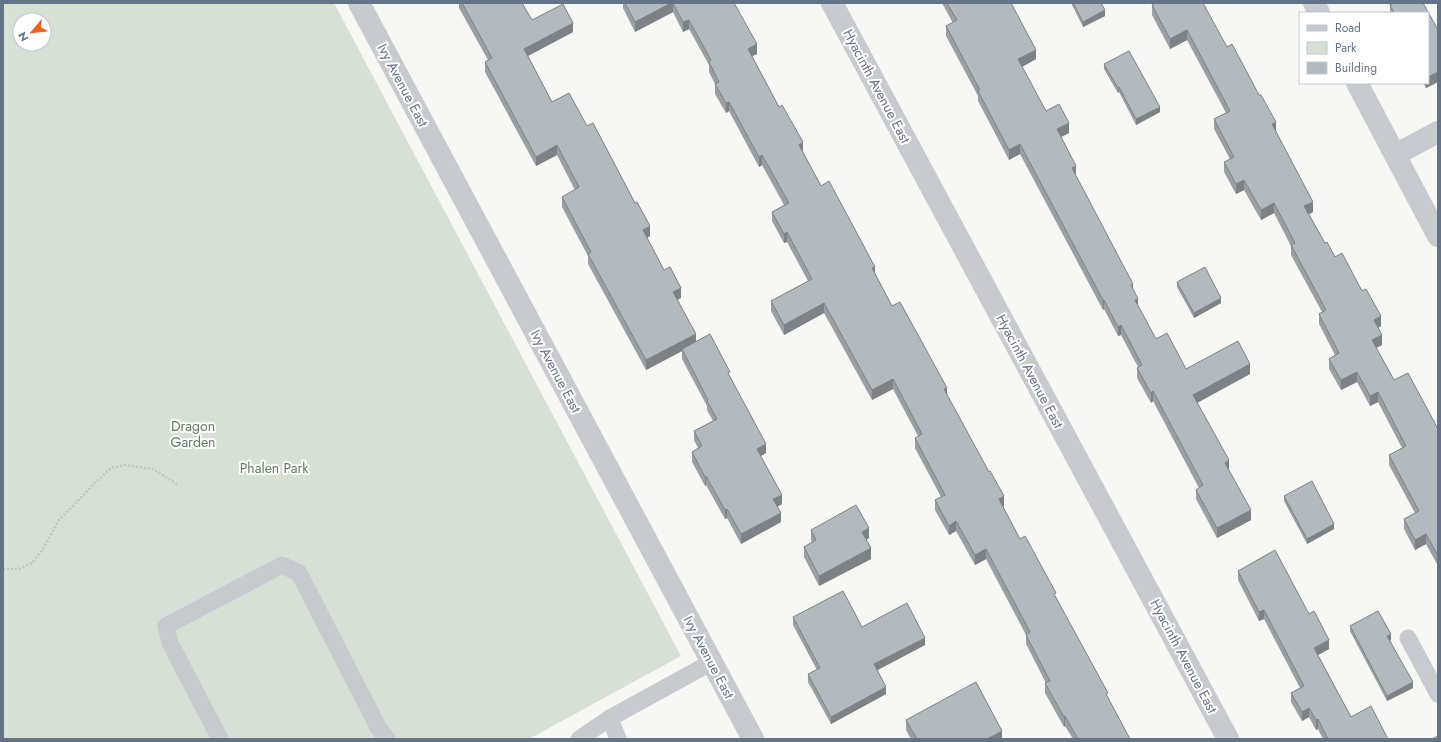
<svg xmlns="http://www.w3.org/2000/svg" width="1441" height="742" font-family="Jost,sans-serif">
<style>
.green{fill:#d7e0d4;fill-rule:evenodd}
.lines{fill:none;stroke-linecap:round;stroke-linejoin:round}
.path{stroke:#c2c4c6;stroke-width:2.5;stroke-dasharray:2 2;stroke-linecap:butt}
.lane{stroke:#c7cace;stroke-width:17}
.street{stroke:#c7cace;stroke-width:22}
.wall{fill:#999fa4}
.shaded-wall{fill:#7d8286}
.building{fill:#b2b9bf;stroke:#7d8286}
.labels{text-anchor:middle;stroke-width:4;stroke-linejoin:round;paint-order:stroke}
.street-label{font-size:14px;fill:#637488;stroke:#fff}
.park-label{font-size:14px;fill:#62795f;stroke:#fff}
</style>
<rect width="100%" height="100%" fill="#f7f7f4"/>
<path class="green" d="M3,3H334L681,656L529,739H3ZM20,20H44V44H20Z"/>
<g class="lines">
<path class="path" d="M3,569H19L32,563L43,549L59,520L102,476L111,468L125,465L153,469L177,484"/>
<g class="lane">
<path d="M1408,638L1438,694"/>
<path d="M610,718L618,739"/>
<path d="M220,739L170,643L166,626L282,565L299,573L378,727L387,739"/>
<path d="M579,739L610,718L712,662"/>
</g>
<g class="street">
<path d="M359,3L753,739"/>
<path d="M832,3L1228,739"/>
<path d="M1314,3L1319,13"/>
<path d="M1357,83L1438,236"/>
<path d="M1395,155L1438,132"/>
</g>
</g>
<g class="wall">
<path d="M459,3H522L532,20L573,32L528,56L552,102L650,236L647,238L664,270L681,298L677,299L696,342L730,378L766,453L761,456L782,504L777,507L781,522L741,544L727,518L725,519L706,485L705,486L692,462V452L698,448L694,440V431L713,421L707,410V406L682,359V351L646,370L588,264V256L562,207V197L575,190L557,155L536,166L485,72V62L488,60L459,8Z"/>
<path d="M623,3H734L757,54L752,56L821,186L875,274L892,306L947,395L1004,506L1003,507L1020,539L1056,598L1108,698L1130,739H1073L1065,726L1064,727L1045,693V683H1046L1026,644V635L986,559L975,565L956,531L949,535L935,510V500L941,497L915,448V438L918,436L893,389L872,400L824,313L784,335L771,311V301L808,281L787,242L784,243L772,221V212L784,205L762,165L759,167L729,111L726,113L715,94V84L709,72V65L689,29L683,32L673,12L635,32L623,8Z"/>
<path d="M942,3H1011L1036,59L1022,67L1046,111L1069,133L1061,137L1076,176L1133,291L1138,306L1156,339L1186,369L1250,374L1197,403L1229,470L1251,520L1217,538L1196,499V490L1199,488L1153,401L1151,403L1137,378V368L1138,367L1121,335L1118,336L1104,309L1103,310L1020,154L1009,160L978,101V96L946,36V26L953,23Z"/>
<path d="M1071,3H1101L1105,16L1083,27Z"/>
<path d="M1389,3H1423L1438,30V82L1426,88L1423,83H1428V13H1390V5Z"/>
<path d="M1152,5L1227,47L1276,131L1313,212L1309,214L1325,243L1335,257L1381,326L1378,328L1382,345L1376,348L1394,380L1438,429V566L1426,544L1415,550L1404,529V519L1415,513L1389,465V455L1402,448L1378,402L1370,406L1357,382L1341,390L1329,369V359L1335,355L1319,324V314L1322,312L1291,255V246L1274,213L1261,220L1244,190L1236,194L1224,172V162L1230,159L1214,129V119L1226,113L1187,40L1170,49L1152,15Z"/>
<path d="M1104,64L1160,112L1136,125L1119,92L1118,93L1104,69Z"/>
<path d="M1177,282L1221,303L1194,318L1177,287Z"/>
<path d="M1284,496L1334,529L1307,544L1284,501Z"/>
<path d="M811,530L869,538L866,540L871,559L819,586L804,557V547L812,542L811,540Z"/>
<path d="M1238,571L1309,614L1329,649L1318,655L1351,717L1388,739H1323L1318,729L1316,730L1309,717L1302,721L1291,702V693L1300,688L1264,619L1259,621L1238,580Z"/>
<path d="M793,617L862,627L925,645L877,670L886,694L831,724L808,682V674L817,670L793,625Z"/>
<path d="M1350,626L1391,640H1390L1413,688L1387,701L1350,631Z"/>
<path d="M906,720L1002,739H911L906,730Z"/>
</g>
<g class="shaded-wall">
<path d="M671,3H673V12L635,32V22Z"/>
<path d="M1105,10V16L1083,27V22Z"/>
<path d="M689,20V29L683,32V22Z"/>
<path d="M573,23V32L524,58V49Z"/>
<path d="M1187,30V40L1170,49V39Z"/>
<path d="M757,44V54L748,58V49Z"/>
<path d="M1036,50V59L1018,69V59Z"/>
<path d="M1438,72V82L1426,88V83H1428V77Z"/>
<path d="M1119,87V92L1118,93V88Z"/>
<path d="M729,102V111L726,113V103Z"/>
<path d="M1160,107V112L1136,125V119Z"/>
<path d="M1276,122V133L1272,124Z"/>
<path d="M1069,123V133L1057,139V129Z"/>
<path d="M803,142V152L799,145Z"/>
<path d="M1020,144V154L1009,160V150Z"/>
<path d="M557,145V155L536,166V157Z"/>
<path d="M762,155V165L759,167V157Z"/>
<path d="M1076,166V176L1072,168Z"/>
<path d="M1244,180V190L1236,194V184Z"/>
<path d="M1313,202V212L1304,217V206Z"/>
<path d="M1274,203V213L1261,220V210Z"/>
<path d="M650,226V236L643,240V230Z"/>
<path d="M787,232V242L784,243V234Z"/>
<path d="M875,267V277L872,268Z"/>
<path d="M1133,284V294L1131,285Z"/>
<path d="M681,288V298L673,302V292Z"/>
<path d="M1221,298V303L1194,318V313Z"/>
<path d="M1138,299V309L1135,300Z"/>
<path d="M1103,300H1104V309L1103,310Z"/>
<path d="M824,303V313L784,335V325Z"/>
<path d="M1381,316V326L1374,330V320Z"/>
<path d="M1121,325V335L1118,336V327Z"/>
<path d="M696,334V343L682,349V351L646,370V360Z"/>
<path d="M1382,335V345L1372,350V340Z"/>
<path d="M1250,364V374L1193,405V395Z"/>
<path d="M1357,372V382L1341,390V380Z"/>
<path d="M893,379V389L872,400V390Z"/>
<path d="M947,388V397L944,389Z"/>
<path d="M1153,391V401L1151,403V393Z"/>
<path d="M1378,392V402L1370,406V396Z"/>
<path d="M766,444V453L757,458V449Z"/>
<path d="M1229,460V470L1225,463Z"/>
<path d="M706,476V485L705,486V477Z"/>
<path d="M782,495V504L773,509V499Z"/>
<path d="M1004,496V506L999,509V499Z"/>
<path d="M727,509V518L725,519V510Z"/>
<path d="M1251,510V520L1217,538V528Z"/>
<path d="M781,513V522L741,544V534Z"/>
<path d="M956,521V531L949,535V526Z"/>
<path d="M1334,524V529L1307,544V539Z"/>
<path d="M869,528V538L862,542V532Z"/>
<path d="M1426,534V544L1415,550V540Z"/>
<path d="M871,548V559L819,586V576Z"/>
<path d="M986,549V559L975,565V555Z"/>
<path d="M1264,610V619L1259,621V612Z"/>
<path d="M1391,634V640L1387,641V636Z"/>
<path d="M925,638V645L874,672V664Z"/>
<path d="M1329,640V649L1314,657V648Z"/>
<path d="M1413,682V688L1387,701V696Z"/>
<path d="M886,687V694L831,724V717Z"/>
<path d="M1309,708V717L1302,721V712Z"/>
<path d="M1065,716V726L1064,727V717Z"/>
<path d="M1318,719V729L1316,730V720Z"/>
<path d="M1002,731V739H987Z"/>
</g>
<g class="building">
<path d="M462,3H522L532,20L563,4L573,23L524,49L552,102L569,93L587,126L593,123L635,203L637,202L650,226L643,230L664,270L670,267L681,288L673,292L696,334L646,360L588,254L591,252L562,197L579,187L557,145L536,157L485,62L492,58Z"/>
<path d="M625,3H671L635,22Z"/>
<path d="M673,3H734L757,44L748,49L779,107L782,105L803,142L799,145L821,186L829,181L875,267L872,268L892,306L900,302L947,388L944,389L989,472L990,471L1004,496L999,499L1020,539L1025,536L1056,593L1054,594L1108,693L1106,694L1130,739H1078L1065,716L1064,717L1045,683L1050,681L1026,635L1030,632L986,549L975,555L956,521L949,526L935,500L945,495L915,438L922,434L893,379L872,390L824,303L784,325L771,301L812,279L787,232L784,234L772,212L789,203L762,155L759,157L729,102L726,103L715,84L719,82L709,62L711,60L689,20L683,22Z"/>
<path d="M947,3H1011L1036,50L1018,59L1046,111L1059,104L1069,123L1057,129L1076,166L1072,168L1133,284L1131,285L1138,299L1135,300L1156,339L1167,333L1186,369L1238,341L1250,364L1193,395L1229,460L1225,463L1251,510L1217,528L1196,490L1203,485L1153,391L1151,393L1137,368L1142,365L1121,325L1118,327L1104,300H1103L1020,144L1009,150L978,91L980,90L946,26L957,20Z"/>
<path d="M1073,3H1101L1105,10L1083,22Z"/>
<path d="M1155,3H1203L1227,47L1232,44L1259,95H1261L1276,122L1272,124L1313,202L1304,206L1325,243L1327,242L1335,257L1342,253L1362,291L1366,289L1381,316L1374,320L1382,335L1372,340L1394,380L1408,373L1438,429V556L1426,534L1415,540L1404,519L1419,511L1389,455L1406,446L1378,392L1370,396L1357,372L1341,380L1329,359L1339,353L1319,314L1326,310L1291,245L1295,243L1274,203L1261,210L1244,180L1236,184L1224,162L1234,157L1214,119L1230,111L1187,30L1170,39L1152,5Z"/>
<path d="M1394,3H1423L1438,30V72L1428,77V13H1394L1390,5Z"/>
<path d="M1129,51L1160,107L1136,119L1119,87L1118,88L1104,64Z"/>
<path d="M1205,267L1221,298L1194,313L1177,282Z"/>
<path d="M710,334L730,372L728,373L766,444L757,449L782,495L773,499L781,513L741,534L727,509L725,510L706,476L705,477L692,452L702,446L694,431L717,419L707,401L708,400L682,349Z"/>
<path d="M1312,481L1334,524L1307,539L1284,496Z"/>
<path d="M856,505L869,528L862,532L871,548L819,576L804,547L816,540L811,530Z"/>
<path d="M1275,550L1309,614L1314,611L1329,640L1314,648L1351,717L1371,706L1388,739H1328L1318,719L1316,720L1309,708L1302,712L1291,693L1304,686L1264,610L1259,612L1238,571Z"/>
<path d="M843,591L862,627L907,603L925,638L874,664L886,687L831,717L808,674L820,668L793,617Z"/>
<path d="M1378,611L1391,634L1387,636L1413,682L1387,696L1350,626Z"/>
<path d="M976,682L1002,731L987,739H917L906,720Z"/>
<path d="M1438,736V739H1432Z"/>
</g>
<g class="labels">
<g class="street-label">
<text transform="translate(403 85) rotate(62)" y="5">Ivy Avenue East</text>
<text transform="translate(877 86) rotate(62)" y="5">Hyacinth Avenue East</text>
<text transform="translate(556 371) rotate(62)" y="5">Ivy Avenue East</text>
<text transform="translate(1030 371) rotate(62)" y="5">Hyacinth Avenue East</text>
<text transform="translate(1184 656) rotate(62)" y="5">Hyacinth Avenue East</text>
<text transform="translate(709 657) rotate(62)" y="5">Ivy Avenue East</text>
</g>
<g class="park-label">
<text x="193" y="431">Dragon<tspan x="193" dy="16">Garden</tspan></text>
<text x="274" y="473">Phalen Park</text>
</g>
</g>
<rect width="1441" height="742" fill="none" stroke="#637488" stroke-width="8"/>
<rect x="1299" y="12" width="130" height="72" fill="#ffffff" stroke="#c1c7cf"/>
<rect x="1307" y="25" width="20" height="6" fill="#c7cace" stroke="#c1c7cf"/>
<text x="1335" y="32" font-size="12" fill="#637488">Road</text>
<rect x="1307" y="42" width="20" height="12" fill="#d7e0d4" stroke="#c1c7cf"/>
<text x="1335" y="52" font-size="12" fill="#637488">Park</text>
<rect x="1307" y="62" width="20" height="12" fill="#b2b9bf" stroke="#c1c7cf"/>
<text x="1335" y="72" font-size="12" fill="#637488">Building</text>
<g transform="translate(32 32) rotate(242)"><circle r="19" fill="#ffffff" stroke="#c1c7cf"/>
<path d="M0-3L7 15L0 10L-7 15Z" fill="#f45f17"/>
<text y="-6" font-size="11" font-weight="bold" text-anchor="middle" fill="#637488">N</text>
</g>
</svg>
